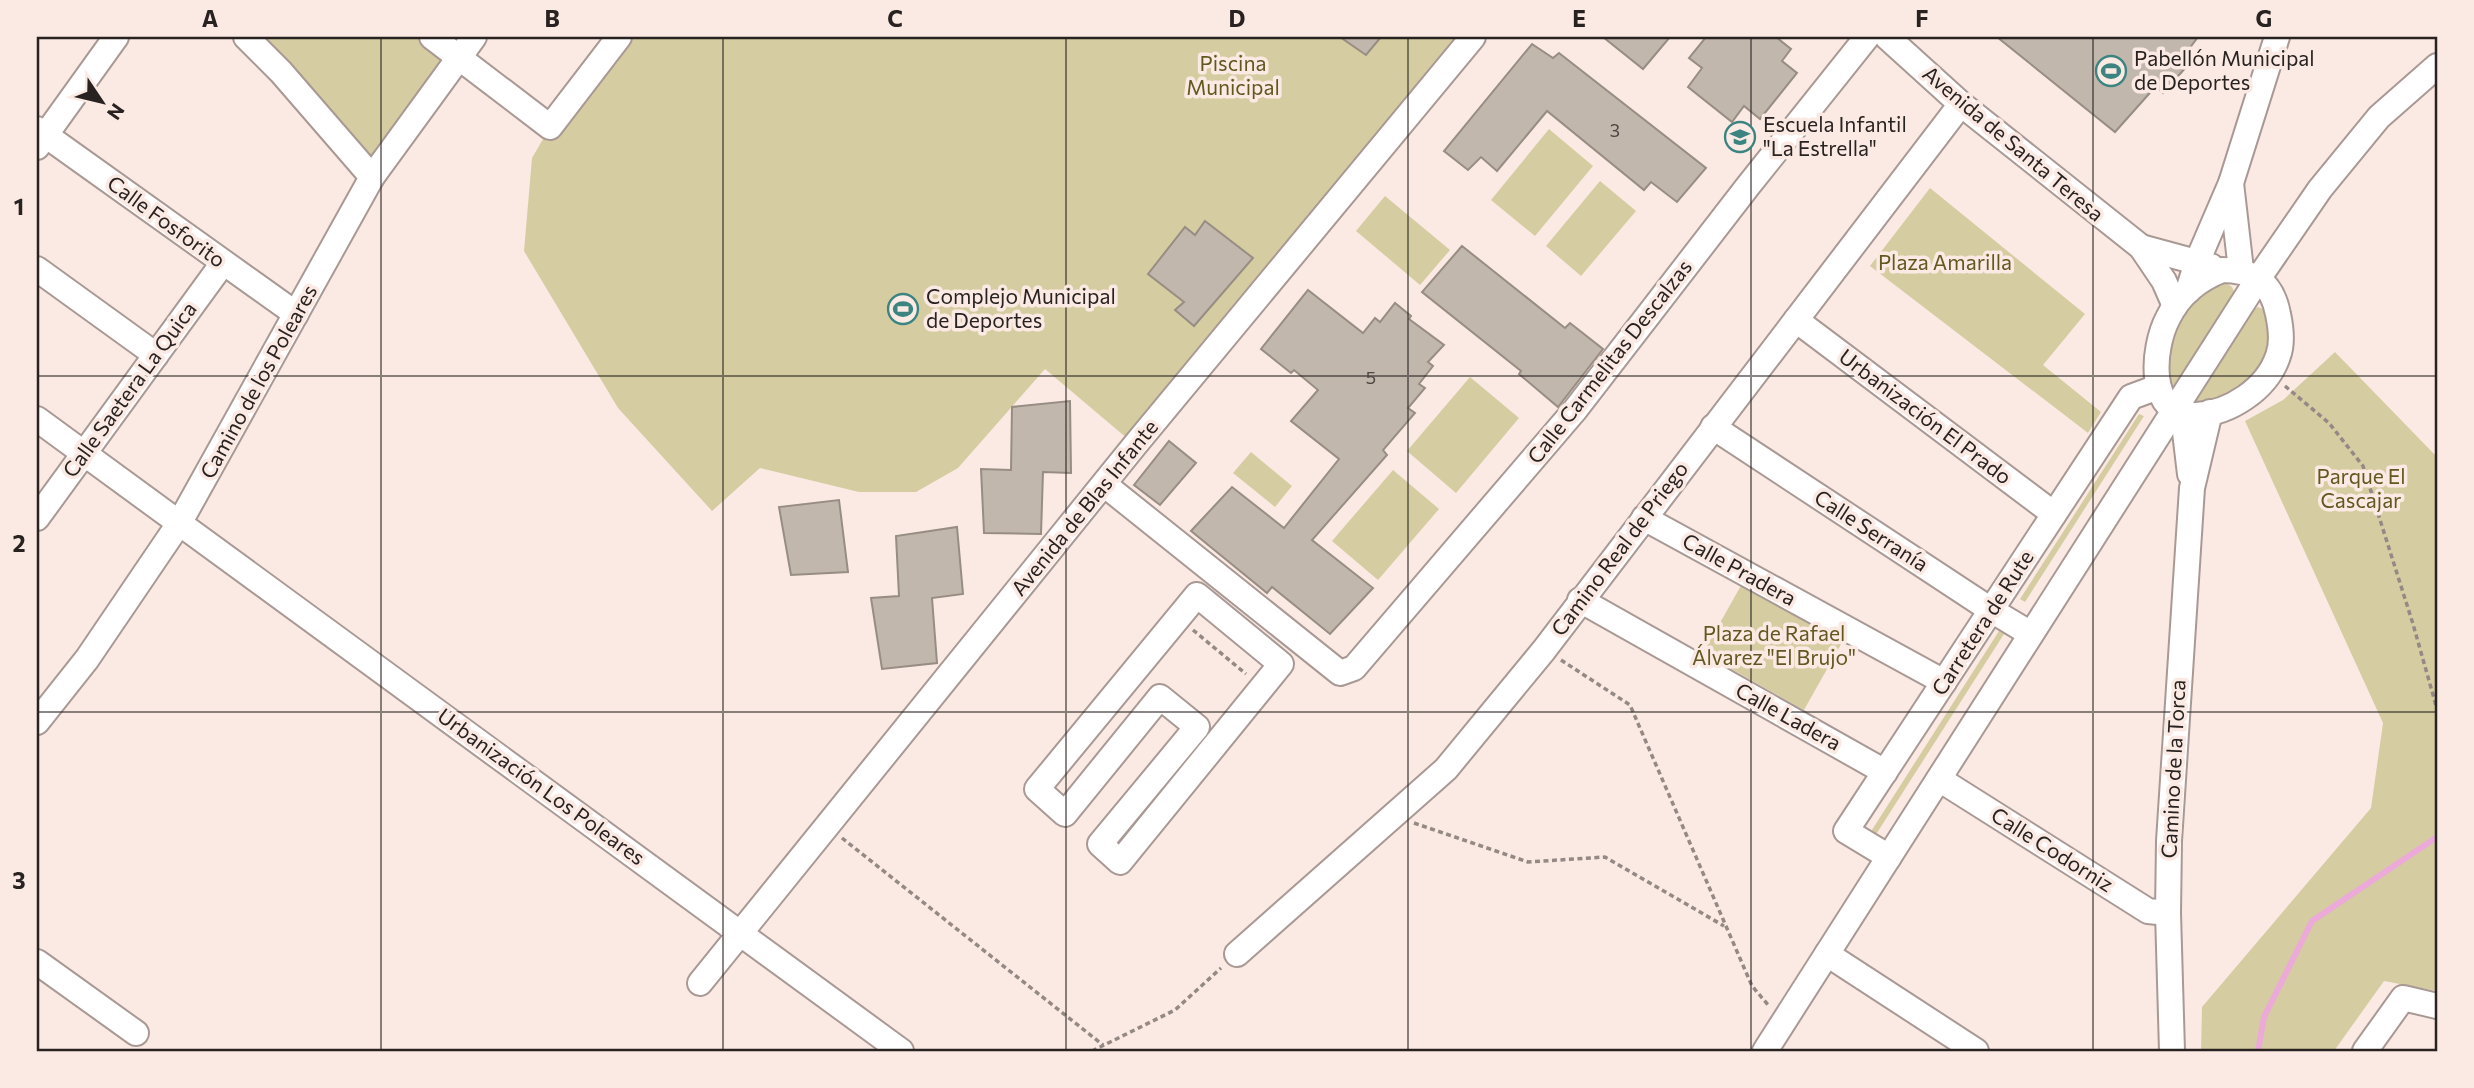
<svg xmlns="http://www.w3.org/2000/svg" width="2474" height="1088" font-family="Commissioner,sans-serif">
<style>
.green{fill:#d5cda1}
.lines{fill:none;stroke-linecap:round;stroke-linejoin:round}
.stream{stroke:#ebaad8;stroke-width:6}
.building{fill:#c2b7ac;stroke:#978d82;stroke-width:2}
.minor-casing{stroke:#a99994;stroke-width:28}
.path{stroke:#958985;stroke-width:3.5;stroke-dasharray:5 3.5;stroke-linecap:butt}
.minor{stroke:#fff;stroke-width:24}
.grid{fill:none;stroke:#282220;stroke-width:2;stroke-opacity:0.55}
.labels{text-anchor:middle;stroke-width:7;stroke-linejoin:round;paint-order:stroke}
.number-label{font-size:18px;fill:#4e4743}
.poi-label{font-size:21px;fill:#282220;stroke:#fbeae4;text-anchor:start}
.park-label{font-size:21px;fill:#61571f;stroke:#fbeae4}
.street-label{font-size:21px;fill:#282220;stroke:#fbeae4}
.neatline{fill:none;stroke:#282220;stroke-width:2.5}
.grid-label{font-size:23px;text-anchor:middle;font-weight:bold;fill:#282220}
</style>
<rect width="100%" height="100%" fill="#fbeae4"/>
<g class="green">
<path d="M246,37H432L457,58L372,177Z"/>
<path d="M619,37H1473L1135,445L1045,369L958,468L916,492H859L760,468L712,511L618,408L524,251L532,158L550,127Z"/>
<path d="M1549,129L1593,166L1535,236L1491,200Z"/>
<path d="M1600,181L1636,211L1581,276L1546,246Z"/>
<path d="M1930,188L2085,314L2043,365L2101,412L2088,433L1870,266Z"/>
<path d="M1385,196L1450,250L1420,285L1356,231Z"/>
<path d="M2225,282L2232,287L2235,293L2176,387L2171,388C2170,381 2166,373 2166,365C2164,336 2195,287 2225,282Z"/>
<path d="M2258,307L2263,309L2269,322L2267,356L2245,385L2226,396L2201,404L2197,402V397L2253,310Z"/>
<path d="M2335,352L2437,457V991L2384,981L2334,1051H2201L2202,1007L2371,808L2383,723L2245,421L2283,400Z"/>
<path d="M1470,377L1519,418L1456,493L1407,451Z"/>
<path d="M2139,414L2144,416L2025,602L2020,599Z"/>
<path d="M1251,452L1292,486L1275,507L1233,473Z"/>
<path d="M1393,470L1439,509L1378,580L1332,541Z"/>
<path d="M1743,582L1844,639L1804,710L1703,653Z"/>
<path d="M1999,631L2004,634L1875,836L1870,833Z"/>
</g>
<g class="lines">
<path class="stream" d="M2258,1051L2264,1017L2312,921L2437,837"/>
</g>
<g class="building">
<path d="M1340,37H1381L1366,55Z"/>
<path d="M1603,37H1670L1643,69Z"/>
<path d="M1706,37H1776L1791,49L1782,61L1797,73L1760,119L1744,106L1732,122L1688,87L1702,68L1689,58Z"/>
<path d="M1997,37H2198L2189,49L2196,56L2163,93L2156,86L2115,132Z"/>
<path d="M1532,44L1553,58L1559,53L1706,168L1677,202L1651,182L1644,190L1547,111L1497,171L1481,157L1468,170L1444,151Z"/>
<path d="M1205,221L1253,258L1194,326L1175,310L1184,302L1148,274L1185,227L1195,235Z"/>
<path d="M1462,246L1565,328L1570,323L1603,349L1558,407L1519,374L1521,371L1422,292Z"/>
<path d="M1308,290L1363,333L1375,318L1380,322L1395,303L1411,316L1409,319L1444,345L1428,362L1433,366L1419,384L1425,388L1408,408L1415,413L1383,450L1387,455L1312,540L1373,588L1330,634L1272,587L1267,593L1191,531L1232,487L1284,528L1339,459L1291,421L1318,390L1294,370L1291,373L1261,349Z"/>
<path d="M1070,401L1071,473L1043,472L1041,534L984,533L981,469L1011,470L1012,407Z"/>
<path d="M1169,441L1196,463L1160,505L1134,485Z"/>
<path d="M839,500L848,572L791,575L779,507Z"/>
<path d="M957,527L963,594L932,598L937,663L882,669L871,598L899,596L896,536Z"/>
</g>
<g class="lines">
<g class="minor-casing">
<g id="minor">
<path d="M246,37L281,72L372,177"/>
<path d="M432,37L550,127L619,37"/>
<path d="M1887,37L1961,104L2141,247L2164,281L2175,306"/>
<path d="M37,129L296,314"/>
<path d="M37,147L116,37"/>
<path d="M2231,183L2241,270"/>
<path d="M2141,247L2211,266"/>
<path d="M37,269L156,355"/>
<path d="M2222,270C2253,270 2272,282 2278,314C2281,328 2283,343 2278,356C2267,389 2230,413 2196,415C2146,418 2152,348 2168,318C2179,295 2199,279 2222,270Z"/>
<path d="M2188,291L2197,262L2231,183L2277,37"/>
<path d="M1796,320L2054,514"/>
<path d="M2183,415L2190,474"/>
<path d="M37,419L901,1051"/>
<path d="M1713,427L1991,610L2031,634"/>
<path d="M1105,485L1340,673L1354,668L1575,410L1748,186L1867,37"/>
<path d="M37,518L223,263"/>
<path d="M1644,518L1944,682"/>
<path d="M1197,595L1281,664L1120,862L1100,844L1197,727L1160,697L1065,814L1037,789Z"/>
<path d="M1580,600L1885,772"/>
<path d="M37,722L87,659L180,522L372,177L474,37"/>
<path d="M1939,779L2148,911L2168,913"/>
<path d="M1889,857L1846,831L2131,397L2158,387"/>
<path d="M1237,954L1446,769L1544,650L1961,104"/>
<path d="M1827,954L1976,1051"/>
<path d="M37,962L136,1033"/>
<path d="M700,983L1135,445L1473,37"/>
<path d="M1765,1051L2258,279L2320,189L2379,117L2437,66"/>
<path d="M2172,1051L2168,913L2169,841L2192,488L2210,412"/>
<path d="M2365,1051L2403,998L2437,1006"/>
</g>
</g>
<g class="path">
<path d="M2285,386L2329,423L2363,466L2413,624L2437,709"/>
<path d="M1193,630L1246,674"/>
<path d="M1561,660L1630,705L1752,986L1769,1006"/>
<path d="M1414,823L1528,862L1605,857L1724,926"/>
<path d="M842,838L1103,1045"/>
<path d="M1092,1051L1175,1010L1221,968"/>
</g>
<use href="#minor" class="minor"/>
</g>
<path class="grid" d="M381,37V1051M723,37V1051M1066,37V1051M1408,37V1051M1751,37V1051M2093,37V1051M37,376H2437M37,712H2437"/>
<defs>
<g id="stadium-ring" transform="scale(1.575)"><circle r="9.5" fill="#fbeae4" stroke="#3c8480" stroke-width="1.5"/><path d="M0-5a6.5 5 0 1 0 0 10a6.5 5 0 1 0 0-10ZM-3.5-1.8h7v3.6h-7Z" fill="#3c8480"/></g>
<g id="school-ring" transform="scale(1.575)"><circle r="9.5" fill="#fbeae4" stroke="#3c8480" stroke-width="1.5"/><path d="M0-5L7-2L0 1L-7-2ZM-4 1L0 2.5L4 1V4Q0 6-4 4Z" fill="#3c8480"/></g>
</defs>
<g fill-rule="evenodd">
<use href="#stadium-ring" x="2111" y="71"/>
<use href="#school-ring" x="1740" y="137"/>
<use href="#stadium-ring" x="903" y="309"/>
</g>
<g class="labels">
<g class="number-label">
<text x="1615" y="137">3</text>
<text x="1371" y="384">5</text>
</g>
<g class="poi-label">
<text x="2134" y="66">Pabellón Municipal<tspan x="2134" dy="24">de Deportes</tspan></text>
<text x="1763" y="132">Escuela Infantil<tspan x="1763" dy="24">"La Estrella"</tspan></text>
<text x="926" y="304">Complejo Municipal<tspan x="926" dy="24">de Deportes</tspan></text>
</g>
<g class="park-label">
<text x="1233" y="71">Piscina<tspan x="1233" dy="24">Municipal</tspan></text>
<text x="1945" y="270">Plaza Amarilla</text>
<text x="2361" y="484">Parque El<tspan x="2361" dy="24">Cascajar</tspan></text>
<text x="1774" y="641">Plaza de Rafael<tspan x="1774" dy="24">Álvarez "El Brujo"</tspan></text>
</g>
<g class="street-label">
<text transform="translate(2013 144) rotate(40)" y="7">Avenida de Santa Teresa</text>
<text transform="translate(166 222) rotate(36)" y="7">Calle Fosforito</text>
<text transform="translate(1610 362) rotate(-52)" y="7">Calle Carmelitas Descalzas</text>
<text transform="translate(259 382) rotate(-61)" y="7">Camino de los Poleares</text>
<text transform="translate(130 390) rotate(-54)" y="7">Calle Saetera La Quica</text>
<text transform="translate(1925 417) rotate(37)" y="7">Urbanización El Prado</text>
<text transform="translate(1085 508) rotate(-51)" y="7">Avenida de Blas Infante</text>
<text transform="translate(1871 531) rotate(33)" y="7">Calle Serranía</text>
<text transform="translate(1620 549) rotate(-53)" y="7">Camino Real de Priego</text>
<text transform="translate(1739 570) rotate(29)" y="7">Calle Pradera</text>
<text transform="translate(1983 623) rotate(-57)" y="7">Carretera de Rute</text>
<text transform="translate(1788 717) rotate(29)" y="7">Calle Ladera</text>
<text transform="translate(2174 769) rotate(-87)" y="7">Camino de la Torca</text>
<text transform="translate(541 787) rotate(36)" y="7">Urbanización Los Poleares</text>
<text transform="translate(2052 850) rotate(32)" y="7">Calle Codorniz</text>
</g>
</g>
<rect width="2474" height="1088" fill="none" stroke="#fbeae4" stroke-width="77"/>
<g transform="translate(102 102) rotate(125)" stroke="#fbeae4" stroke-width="5" paint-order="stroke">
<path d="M0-5L12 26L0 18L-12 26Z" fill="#282220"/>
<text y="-10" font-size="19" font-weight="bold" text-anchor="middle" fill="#282220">N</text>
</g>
<rect x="38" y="38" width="2398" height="1012" class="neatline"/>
<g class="grid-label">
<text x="210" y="27">A</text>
<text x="552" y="27">B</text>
<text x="895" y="27">C</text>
<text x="1237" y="27">D</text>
<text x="1579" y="27">E</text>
<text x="1922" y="27">F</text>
<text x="2264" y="27">G</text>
<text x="19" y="215">1</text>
<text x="19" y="552">2</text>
<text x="19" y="889">3</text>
</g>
</svg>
